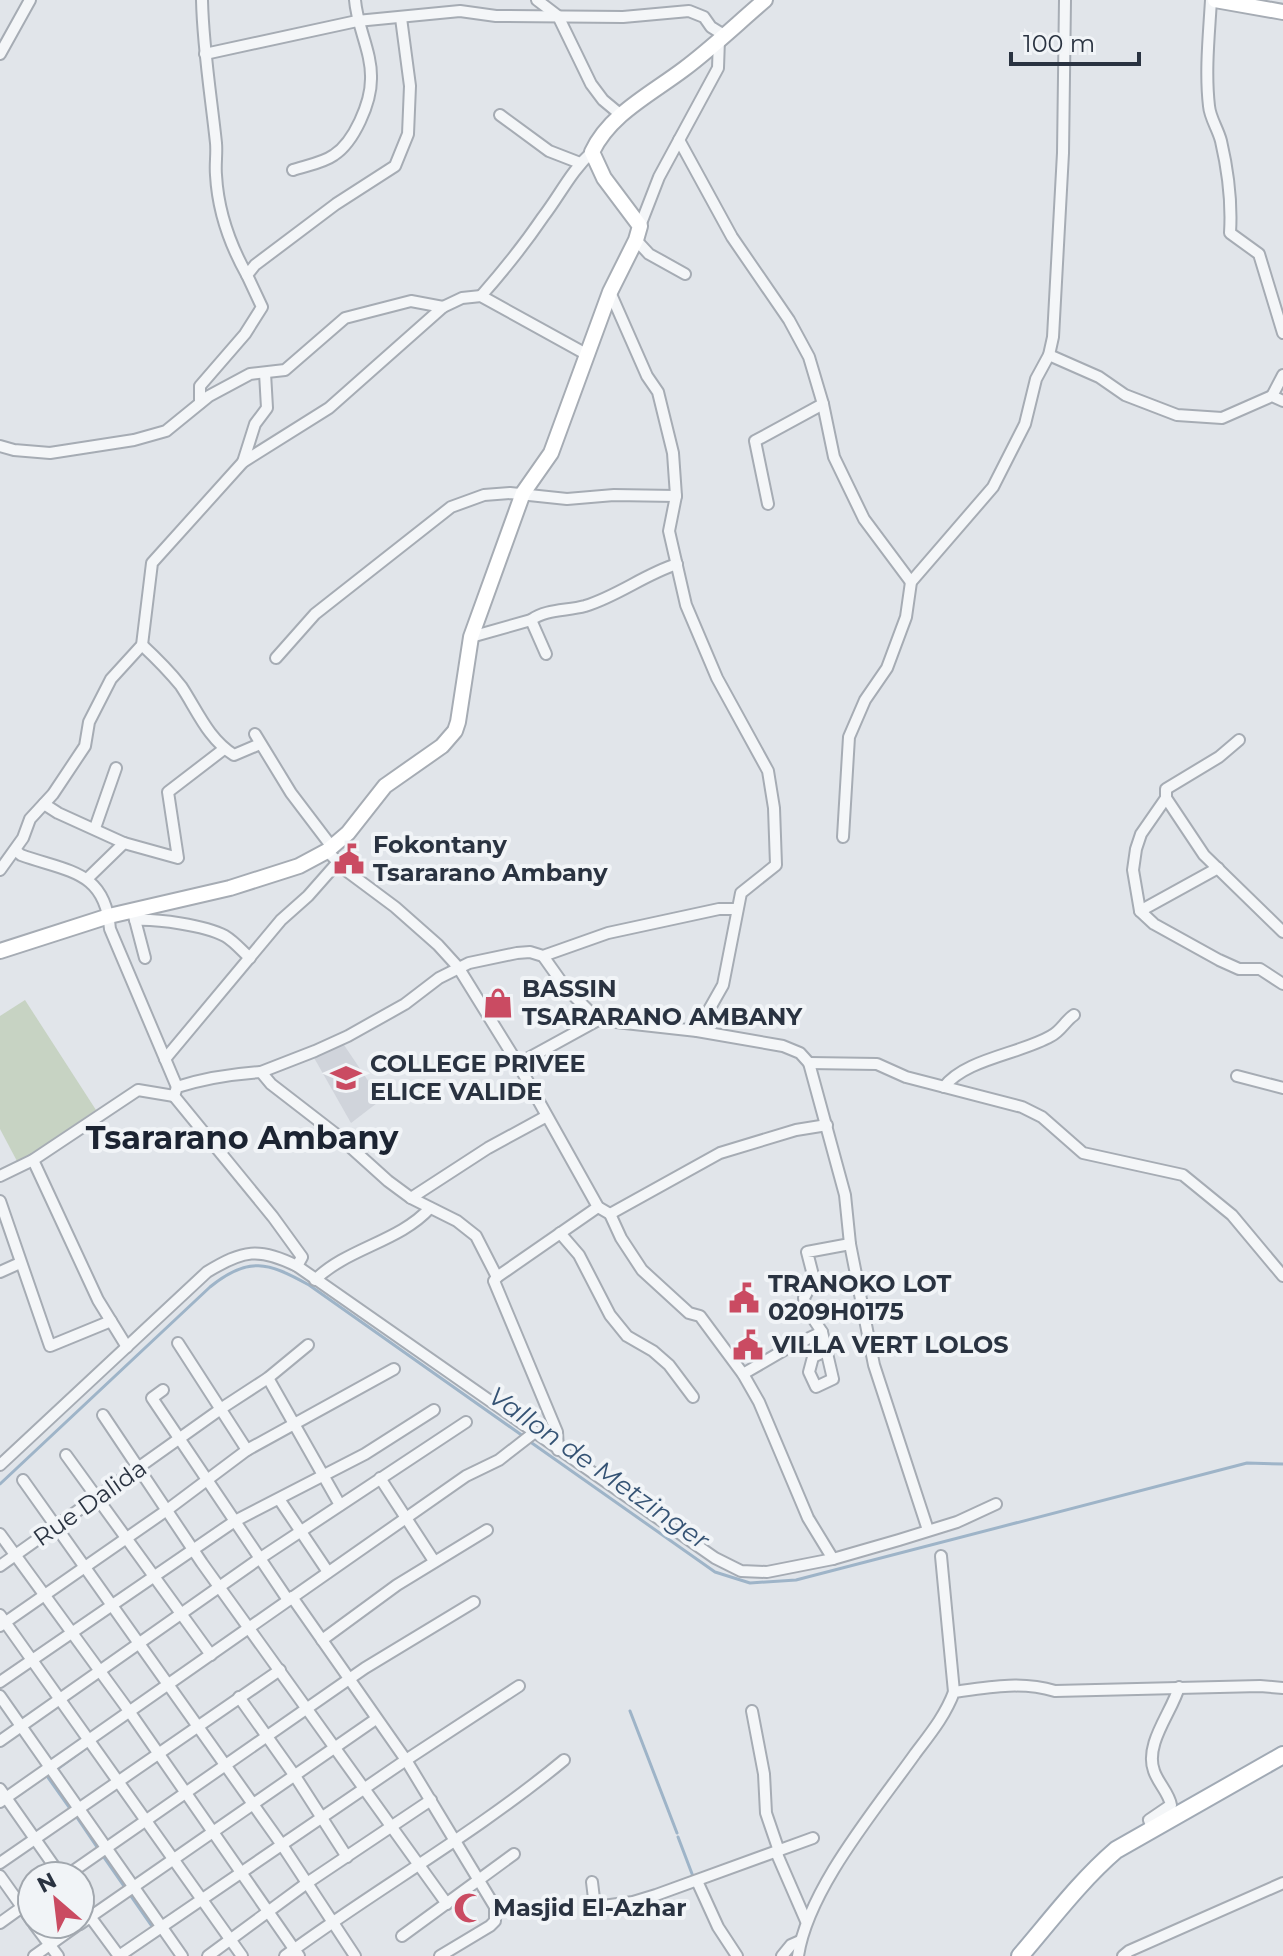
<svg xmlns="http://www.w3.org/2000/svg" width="1283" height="1956" font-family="Montserrat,sans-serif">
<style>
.built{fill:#d0d4db}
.pitch{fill:#c7d3c3}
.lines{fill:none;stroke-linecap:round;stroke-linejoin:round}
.stream{stroke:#9eb4c8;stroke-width:3}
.street-casing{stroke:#a6acb4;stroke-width:14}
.secondary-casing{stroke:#a6acb4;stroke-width:18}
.primary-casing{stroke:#a1aab5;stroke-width:20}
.street{stroke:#f4f6f8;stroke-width:10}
.secondary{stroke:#fff;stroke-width:14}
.primary{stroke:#fff;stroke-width:16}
.labels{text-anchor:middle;stroke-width:8;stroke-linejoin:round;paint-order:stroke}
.poi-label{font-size:24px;font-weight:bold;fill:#2a3341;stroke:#f1f4f7;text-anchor:start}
.street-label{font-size:24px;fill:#2a3341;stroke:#f1f4f7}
.water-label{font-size:26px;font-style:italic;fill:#355374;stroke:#f1f4f7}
.district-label{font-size:32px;font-weight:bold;fill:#1c2432;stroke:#f1f4f7}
</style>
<rect width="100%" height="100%" fill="#e1e5ea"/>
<path class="built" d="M342,1042L381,1100L351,1123L313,1056Z"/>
<path class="pitch" d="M25,1000L96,1110L18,1163L0,1129V1016Z"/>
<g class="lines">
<g class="stream">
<path d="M529,1441L715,1572L750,1583L796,1580L1247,1463L1283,1464"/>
<path d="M0,1484L210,1287C248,1256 268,1262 309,1285L523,1436"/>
<path d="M630,1711L677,1833"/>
<path d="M56,1770L82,1751"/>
<path d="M47,1776L71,1810"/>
<path d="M13,1799L46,1776"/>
<path d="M76,1816L99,1850"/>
<path d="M678,1837L694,1879"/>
<path d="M103,1856L151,1925"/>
</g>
<g class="street-casing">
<g id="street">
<path d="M202,0C203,48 211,96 216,143C217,154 215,164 216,175C218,212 229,243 247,275"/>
<path d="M537,0L558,16L591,84L603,100L621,115"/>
<path d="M1211,0C1209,35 1205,71 1209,106C1210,118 1218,129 1221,141C1228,171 1232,201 1230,233L1259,254L1283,333"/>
<path d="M0,54L30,0"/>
<path d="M205,54L357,21L460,11L496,16L623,17L689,11L704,17L711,27L724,35"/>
<path d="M500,115L549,151L580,163"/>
<path d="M679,140L732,237L789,320L809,357L823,404L834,457L864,519L911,582"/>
<path d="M293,170C305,166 323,163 334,155C354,142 371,103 371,79C372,52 357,27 355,0"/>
<path d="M640,226L659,177L718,68L719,39"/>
<path d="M636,240L649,254L685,274"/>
<path d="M610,292L647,376L658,392L673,453L676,496L669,531L686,605L717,678L768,771L774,808L776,865L741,893L723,985L697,1031"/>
<path d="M481,296C503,271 524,245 543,217C560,195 571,171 592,152"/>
<path d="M1049,355L1099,377L1125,395L1177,415L1222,418L1272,396L1283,401"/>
<path d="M1272,396L1283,375"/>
<path d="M200,403V386L245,334L262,307L247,275L255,265L336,204L395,166L408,134L410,86L401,18"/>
<path d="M0,446L14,450L50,453L134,440L166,431L209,396L250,374L285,370L345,318L411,301L443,307"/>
<path d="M243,462L255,424L267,408L265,373"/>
<path d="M768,504L755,441L823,404"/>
<path d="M531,620L546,654"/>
<path d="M471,637L531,620C546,609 567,611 585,606C618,596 645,574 677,564"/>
<path d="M142,645C156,658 169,671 181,686C197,710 208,739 234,755L260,744"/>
<path d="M276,658L315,614L451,507L484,495L510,493L567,499L614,495L676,496"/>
<path d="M255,734L291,793L332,847"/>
<path d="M1239,740L1219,757L1166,789V798L1141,834L1136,849L1133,870L1140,911L1154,924L1219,960L1239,969H1260L1283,984"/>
<path d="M1166,798L1204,855L1283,932"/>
<path d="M44,804L58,813L124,843L178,858L168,792L224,749"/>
<path d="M95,828L116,768"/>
<path d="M843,837L849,737L865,700L887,668L906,617L911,582L993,487L1025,424L1036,379L1049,355L1053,337L1063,153L1065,0"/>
<path d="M15,850L21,855C68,872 105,870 110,929L177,1087"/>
<path d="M327,851L348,872L395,907L438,945L458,967L518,1064L598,1207L610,1214L621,1238L642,1270L689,1313L700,1316L743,1374L759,1402L808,1518L833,1559"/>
<path d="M0,870L23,838L30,819L53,794L85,746L89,722L111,679L142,645L152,563L243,462L329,408L443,307L462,298L481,296L586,354"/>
<path d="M88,878L124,843"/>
<path d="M1140,911L1218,868"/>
<path d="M134,916L145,958"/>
<path d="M135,920C158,919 204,925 225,936C235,942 242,951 250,958"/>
<path d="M543,956L565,987L598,1020"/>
<path d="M165,1059L281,920L308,896L338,862"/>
<path d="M809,1063L877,1064L906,1077L1022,1107L1042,1117L1083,1153L1183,1175L1232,1215L1283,1276"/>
<path d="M518,1064L598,1020L697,1031L783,1046L800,1053L809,1063L845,1195L850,1244L874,1365L928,1530"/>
<path d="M261,1072L315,1051L348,1036L405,1004L439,978L469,963L517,953L530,952L543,956L608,933L719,909H737"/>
<path d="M1237,1076L1283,1088"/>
<path d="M944,1087C965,1059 1020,1054 1051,1036C1061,1031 1065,1021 1074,1015"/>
<path d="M174,1096L273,1217L302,1257L297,1266"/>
<path d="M33,1160L98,1300L127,1347"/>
<path d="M0,1176L33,1160L138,1090L174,1096L177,1087C205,1078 231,1074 261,1072L271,1084L337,1135L388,1181L411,1198L457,1221L476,1236L497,1277L494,1281L557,1432L558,1450"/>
<path d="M411,1198L488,1148L545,1117"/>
<path d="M0,1201L50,1346L111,1321"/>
<path d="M610,1214L720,1153L796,1130L827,1125"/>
<path d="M560,1233L579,1255L610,1315L627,1336L653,1351L669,1365L693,1397"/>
<path d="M0,1272L20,1263"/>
<path d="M497,1277L598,1207"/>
<path d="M315,1280C347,1248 399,1242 430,1208"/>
<path d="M178,1343L247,1450"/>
<path d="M825,1351L813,1357L809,1372L816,1387L833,1379L822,1332L805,1306L804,1298L814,1279L807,1252L850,1244"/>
<path d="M743,1374L786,1349L822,1332"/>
<path d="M268,1378L340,1505"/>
<path d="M163,1390L152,1398L288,1600"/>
<path d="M103,1415L202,1563L447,1904"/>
<path d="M66,1455L211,1655"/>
<path d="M0,1465L207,1272C243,1250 259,1247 297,1266L715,1558L741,1571L767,1572L833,1559L899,1540L957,1522L996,1504"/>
<path d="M380,1478L434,1561"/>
<path d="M23,1480L282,1845L355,1956"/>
<path d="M279,1499L328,1572"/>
<path d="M0,1534L129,1711L299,1956"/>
<path d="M941,1556L954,1692"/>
<path d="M0,1566L225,1406L268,1378L308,1345"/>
<path d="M292,1597L406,1760L495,1907V1921L490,1926L440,1956"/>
<path d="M0,1615L242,1956"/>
<path d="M0,1626L167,1510L247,1450L394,1369"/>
<path d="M322,1640L397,1585L487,1530"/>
<path d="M0,1682L235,1521L365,1454L434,1410"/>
<path d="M0,1696L182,1956"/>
<path d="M239,1697L295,1776L347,1857"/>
<path d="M752,1711L764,1774L766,1813L779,1851"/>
<path d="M0,1741L259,1559L466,1422"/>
<path d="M0,1789L61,1876"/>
<path d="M0,1802L466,1476L499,1460L535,1432"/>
<path d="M1152,1828L1149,1820L1171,1805C1169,1793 1158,1783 1154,1771C1144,1744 1172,1712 1179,1687"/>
<path d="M776,1852L806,1921"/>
<path d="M0,1863L280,1670"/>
<path d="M0,1876L32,1921"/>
<path d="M66,1876L365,1668L474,1602"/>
<path d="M697,1881L718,1927L737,1956"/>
<path d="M592,1882L595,1907L633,1902L656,1895L813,1838"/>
<path d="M80,1903L119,1956"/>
<path d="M0,1923L32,1900"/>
<path d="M34,1924L58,1956"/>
<path d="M80,1924L376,1719"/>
<path d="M402,1936L514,1854"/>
<path d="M34,1956L79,1924"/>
<path d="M119,1956L406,1760L519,1686"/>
<path d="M208,1956L307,1883L431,1800"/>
<path d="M285,1956C376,1889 476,1833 564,1760"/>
<path d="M782,1956L791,1945L800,1941"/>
<path d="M798,1956C808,1889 876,1809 915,1754C930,1734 945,1716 954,1692C989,1687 1021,1681 1055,1691L1260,1686L1283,1688"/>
<path d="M1123,1956L1129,1951L1283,1883"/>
</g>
</g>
<g class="secondary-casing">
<g id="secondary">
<path d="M1215,0L1283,12"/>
<path d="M0,951L109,916L230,888L299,866L327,851L348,833L385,786L442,746L455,731L458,722L471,637L523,493L551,453L610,292L636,240L640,226L604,178L592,152C610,114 651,94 684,69C712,48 738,23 765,0"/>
</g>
</g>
<g class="primary-casing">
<path id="primary" d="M1020,1956C1051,1920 1080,1881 1116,1850L1283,1755"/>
</g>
<use href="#street" class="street"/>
<use href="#secondary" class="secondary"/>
<use href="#primary" class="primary"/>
</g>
<defs>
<g id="civic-bare" transform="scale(2.4)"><path d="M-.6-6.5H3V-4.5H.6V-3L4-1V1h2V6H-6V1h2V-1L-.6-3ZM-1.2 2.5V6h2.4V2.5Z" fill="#ca4b62" stroke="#f1f4f7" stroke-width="2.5" paint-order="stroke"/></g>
<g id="shop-bare" transform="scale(2.4)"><path d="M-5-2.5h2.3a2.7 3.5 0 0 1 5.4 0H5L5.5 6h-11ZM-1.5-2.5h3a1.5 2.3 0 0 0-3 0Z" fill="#ca4b62" stroke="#f1f4f7" stroke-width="2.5" paint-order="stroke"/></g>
<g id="school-bare" transform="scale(2.4)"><path d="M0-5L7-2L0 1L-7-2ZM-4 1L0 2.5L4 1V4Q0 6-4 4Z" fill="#ca4b62" stroke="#f1f4f7" stroke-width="2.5" paint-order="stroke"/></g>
<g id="mosque-bare" transform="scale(2.4)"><path d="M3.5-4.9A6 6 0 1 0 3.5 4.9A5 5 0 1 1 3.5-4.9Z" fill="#ca4b62" stroke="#f1f4f7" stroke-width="2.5" paint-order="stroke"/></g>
</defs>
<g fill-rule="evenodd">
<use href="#civic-bare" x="349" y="859"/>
<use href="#shop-bare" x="498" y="1003"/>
<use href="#school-bare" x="346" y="1078"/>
<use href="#civic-bare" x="744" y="1298"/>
<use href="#civic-bare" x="748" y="1345"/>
<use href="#mosque-bare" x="469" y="1908"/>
</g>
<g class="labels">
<g class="poi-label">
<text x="373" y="853">Fokontany<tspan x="373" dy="28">Tsararano Ambany</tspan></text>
<text x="522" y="997">BASSIN<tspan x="522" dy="28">TSARARANO AMBANY</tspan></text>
<text x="370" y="1072">COLLEGE PRIVEE<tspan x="370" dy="28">ELICE VALIDE</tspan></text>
<text x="768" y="1292">TRANOKO LOT<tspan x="768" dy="28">0209H0175</tspan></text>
<text x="772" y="1353">VILLA VERT LOLOS</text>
<text x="493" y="1916">Masjid El-Azhar</text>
</g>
<g class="street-label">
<text transform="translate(90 1503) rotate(-35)" y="8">Rue Dalida</text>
</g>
<g class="water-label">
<text transform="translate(599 1468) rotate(35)" y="9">Vallon de Metzinger</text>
</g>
<g class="district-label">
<text x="242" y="1149">Tsararano Ambany</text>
</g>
</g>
<g transform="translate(56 1900) rotate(332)"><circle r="38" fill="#f1f4f7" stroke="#a1a7ae" stroke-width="2"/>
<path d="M0-6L14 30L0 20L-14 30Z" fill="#ca4b62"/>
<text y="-12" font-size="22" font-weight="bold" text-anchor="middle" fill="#2a3341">N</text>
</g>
<path d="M1011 52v12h128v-12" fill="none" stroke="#2a3341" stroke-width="4"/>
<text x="1023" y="52" font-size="24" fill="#2a3341" stroke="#f1f4f7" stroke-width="6" paint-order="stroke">100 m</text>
</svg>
